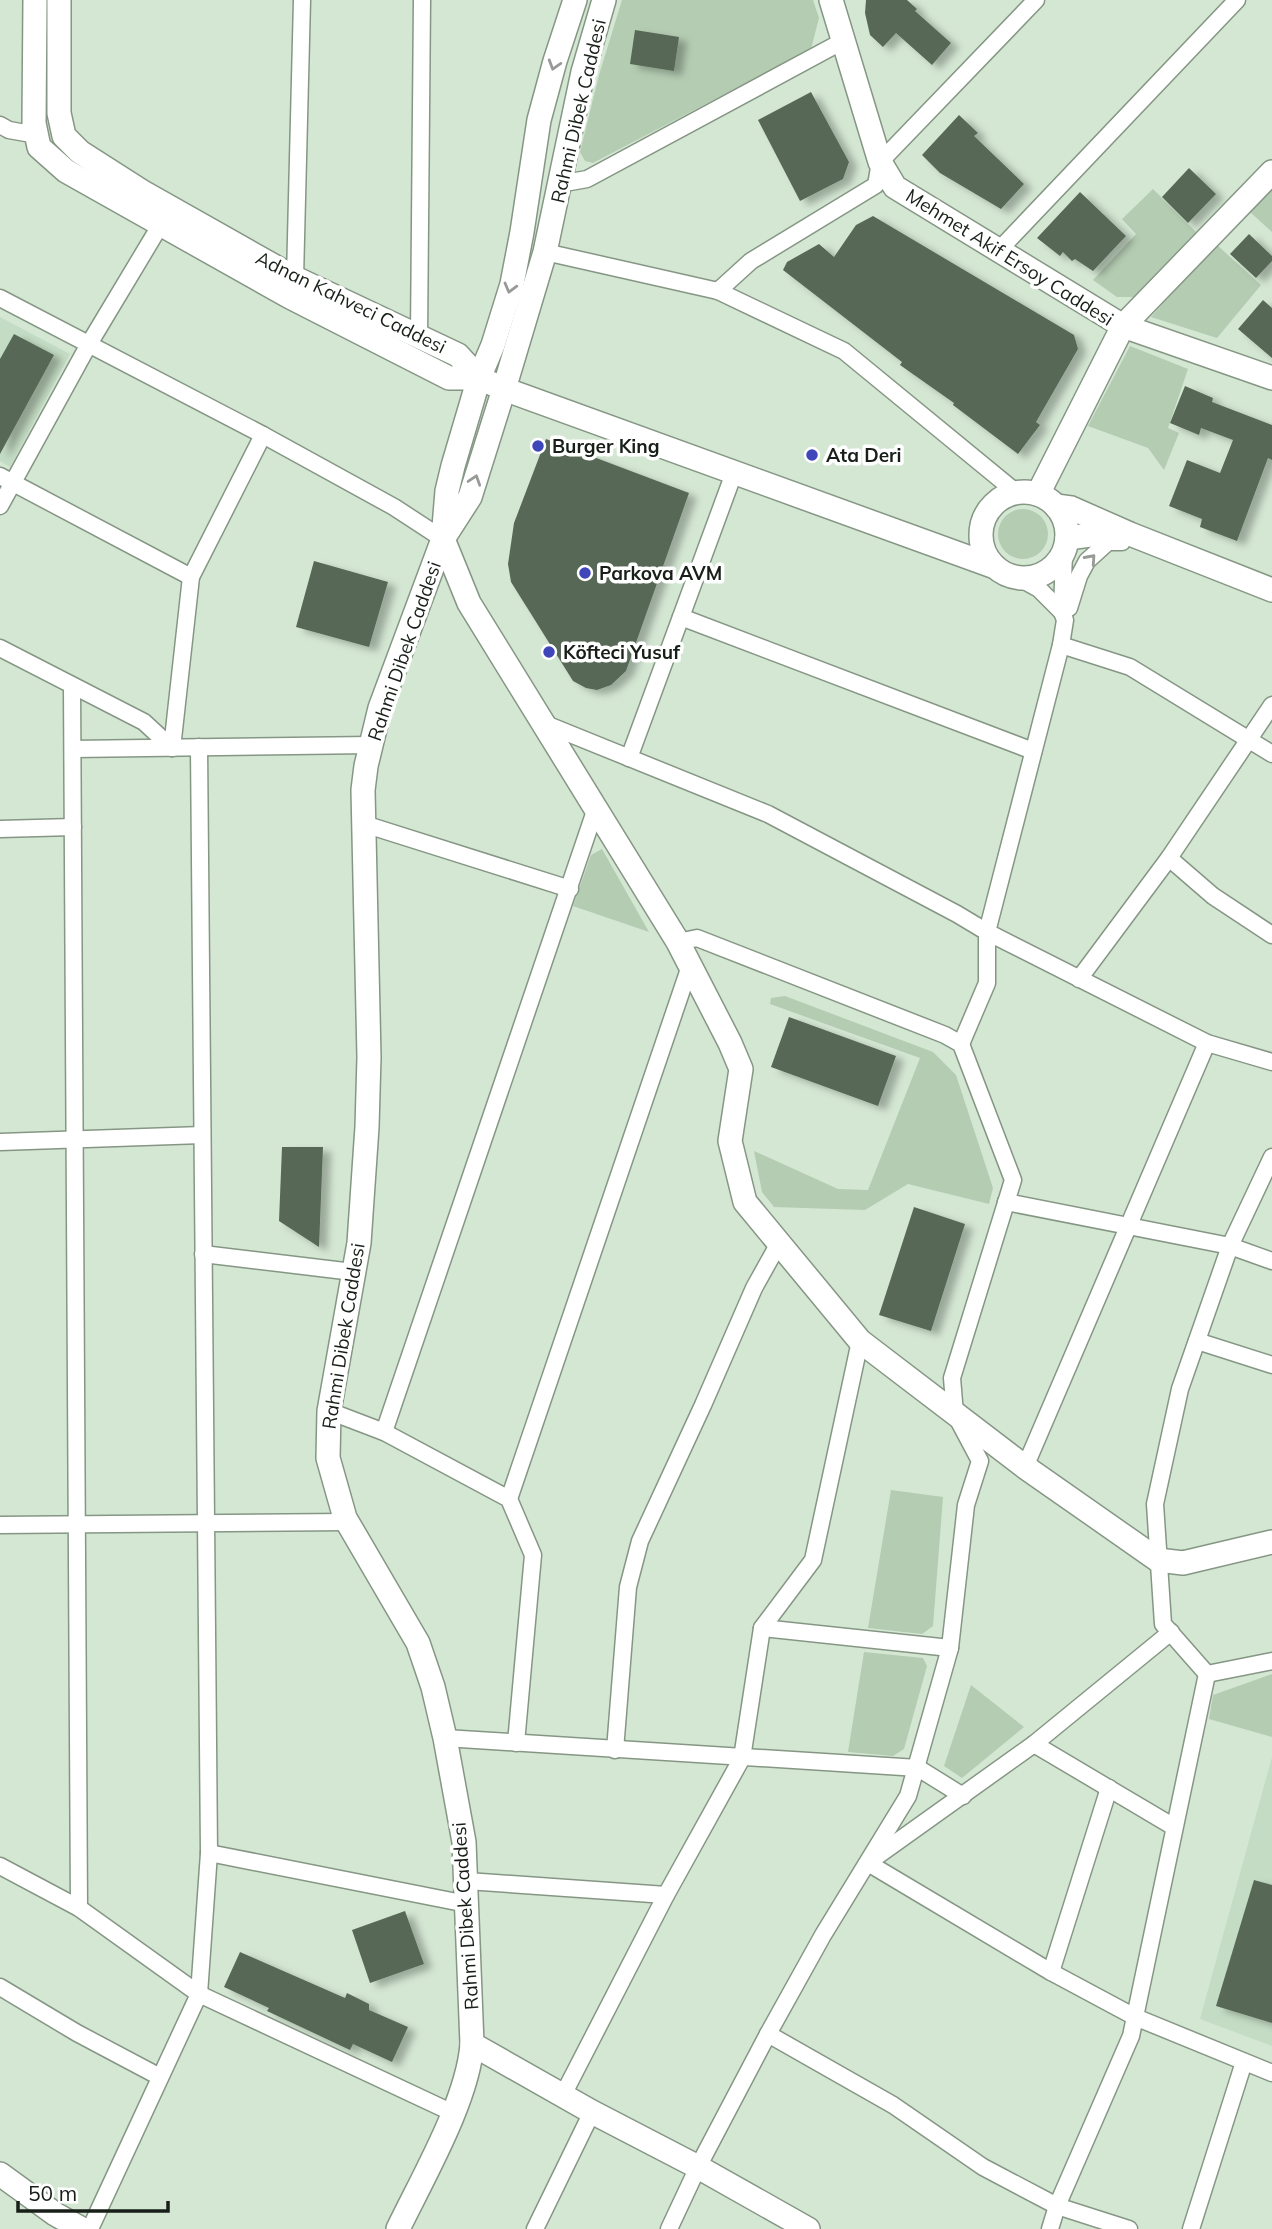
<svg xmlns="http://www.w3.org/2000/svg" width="1272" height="2229" font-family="Mulish,sans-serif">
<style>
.built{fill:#c4dcc3}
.green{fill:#b4ccb2}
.building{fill:#586857;filter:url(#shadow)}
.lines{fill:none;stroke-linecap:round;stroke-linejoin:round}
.street-casing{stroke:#859784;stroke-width:19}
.secondary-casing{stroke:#859784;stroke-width:26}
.street{stroke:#fff;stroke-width:16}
.secondary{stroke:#fff;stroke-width:23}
.oneway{stroke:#979a97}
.poi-dot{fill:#3f46ba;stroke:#fff;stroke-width:2.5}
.labels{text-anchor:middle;stroke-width:7;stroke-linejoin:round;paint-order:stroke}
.street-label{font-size:19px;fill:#181f18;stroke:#fff}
.poi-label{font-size:19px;font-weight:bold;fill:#181f18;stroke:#fff;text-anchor:start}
</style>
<defs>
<filter id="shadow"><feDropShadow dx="8" dy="4.5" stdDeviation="3.5" flood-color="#0004"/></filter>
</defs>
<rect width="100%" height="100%" fill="#d4e7d3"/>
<g class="built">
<path d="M0,317L70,354L10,467L0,461Z"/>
<path d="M1272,1757V2046L1200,2019Z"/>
</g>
<g class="green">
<path d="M622,0H813L819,18L811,49L593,163L585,161L580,152L599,75Z"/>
<path d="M1153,189L1196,232L1133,297H1117L1093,280L1136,234L1122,219Z"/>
<path d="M1272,189V232L1250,212Z"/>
<path d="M1216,244L1261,285L1217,338L1151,317Z"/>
<path d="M1130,346L1188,369L1168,428L1179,433L1164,470L1148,448L1088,426Z"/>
<circle cx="1023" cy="534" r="25"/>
<path d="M602,849L649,932L573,906L591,855Z"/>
<path d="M785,996L933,1052L956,1075L993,1188L989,1204L908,1184L865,1210L774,1207L762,1192L754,1151L838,1189L868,1190L920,1058L770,1004L771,998Z"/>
<path d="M891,1490L943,1497L933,1626L922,1634L868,1628Z"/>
<path d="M864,1652L923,1658L927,1666L904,1749L893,1756L848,1752Z"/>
<path d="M1272,1674V1737L1209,1719L1213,1695Z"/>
<path d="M971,1685L1024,1727L962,1778L944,1766Z"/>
</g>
<g class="building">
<path d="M866,0H907L917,9L915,11L951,43L932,65L896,33L883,47L870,35L865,13Z"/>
<path d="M635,30L679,37L674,71L630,64Z"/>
<path d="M811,92L849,162L843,179L800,201L758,120Z"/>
<path d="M959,115L978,133L974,136L1024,184L1001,209L940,173L922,155Z"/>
<path d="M1189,168L1216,194L1188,223L1162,197Z"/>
<path d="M1080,192L1126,236L1093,271L1075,259L1072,261L1063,252L1060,256L1037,238Z"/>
<path d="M873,216L1074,335L1078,349L1036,422L1040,425L1018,454L953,405L954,403L900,365L902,362L783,270L787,262L819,244L834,257L856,225Z"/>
<path d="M1249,234L1272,256V261L1256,278L1230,254Z"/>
<path d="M1263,300L1272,308V358L1238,329Z"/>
<path d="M14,334L54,355L0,454V359Z"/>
<path d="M1185,386L1213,398L1212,402L1272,425V460L1268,458L1237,541L1200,527L1202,519L1169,506L1187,460L1220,473L1233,440L1201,428L1199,435L1170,423Z"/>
<path d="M546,439L689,493L626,671L611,685L597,690L586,688L573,681L511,582L508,564L514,523Z"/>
<path d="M314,561L388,582L369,647L296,627Z"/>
<path d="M789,1017L896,1056L878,1106L771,1067Z"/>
<path d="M282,1147H323L319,1247L279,1221Z"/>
<path d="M914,1207L965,1224L931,1331L879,1315Z"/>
<path d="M1254,1880L1272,1885V2023L1216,2006Z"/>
<path d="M405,1911L424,1964L370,1983L352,1930Z"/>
<path d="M240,1952L345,1998L347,1993L369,2004V2010L408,2027L392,2062L353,2044L350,2050L267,2011L269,2008L224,1987Z"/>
</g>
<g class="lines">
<g class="street-casing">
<g id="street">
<path d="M0,125L9,130L37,135"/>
<path d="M559,184L587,179L843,41"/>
<path d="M999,250L1237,0"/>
<path d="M545,252L718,291L844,351L1017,493"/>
<path d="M295,278L302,0"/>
<path d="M718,291L751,261L876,185L880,162L1036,0"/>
<path d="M0,298L263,435L394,507L443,539"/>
<path d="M419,336L422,0"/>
<path d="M0,476L191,577"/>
<path d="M0,506L89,344L161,224"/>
<path d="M1019,578L1039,589L1062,612"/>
<path d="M1069,608L1079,576L1087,561L1108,542H1122"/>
<path d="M681,617L1033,751"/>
<path d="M1061,645L1130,667L1272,754"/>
<path d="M0,648L144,722L172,748"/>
<path d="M72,686L79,1908"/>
<path d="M543,723L768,814L957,914L987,932L1207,1043L1272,1062"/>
<path d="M172,748L191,577L263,435"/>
<path d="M73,749L371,745"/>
<path d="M629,758L734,473"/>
<path d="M364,824L570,889"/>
<path d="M0,829L73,827"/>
<path d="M1169,858L1213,896L1272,935"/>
<path d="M1079,979L1169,858L1272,705"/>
<path d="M961,1044L987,983V932L1061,645L1065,620L1062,612L1064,552"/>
<path d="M0,1142L202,1135"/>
<path d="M1272,1157L1230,1246L1180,1389L1155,1504L1163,1624L1207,1674L1272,1661"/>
<path d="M1006,1202L1230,1246L1272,1261"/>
<path d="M203,1254L353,1272"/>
<path d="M1197,1341L1272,1365"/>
<path d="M329,1411L384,1432L509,1499L533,1555L516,1743"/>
<path d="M384,1432L596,808"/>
<path d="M1025,1467L1207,1043"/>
<path d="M509,1499L691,963"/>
<path d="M0,1525L348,1522"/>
<path d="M762,1628L950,1648"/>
<path d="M445,1738L918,1768L963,1796"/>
<path d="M1034,1744L1174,1827"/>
<path d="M615,1750L628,1587L640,1541L703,1405L754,1288L779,1243"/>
<path d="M209,1853L467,1904"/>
<path d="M873,1859L1034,1744L1171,1632"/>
<path d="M868,1863L1051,1972L1135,2017L1272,2073"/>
<path d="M0,1866L79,1908L199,1994L453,2113"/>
<path d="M467,1881L666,1895"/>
<path d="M1051,1972L1109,1788"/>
<path d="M0,1987L77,2033L160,2077"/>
<path d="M768,2034L893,2105L983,2167L1057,2206L1129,2229"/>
<path d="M563,2095L666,1895L742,1758L762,1628L813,1560L860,1341"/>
<path d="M90,2229L199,1994L209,1853L199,747"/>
<path d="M535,2229L592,2112"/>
<path d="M669,2229L698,2167L768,2034L823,1935L908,1796L950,1648L966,1505L980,1461L955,1414L952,1378L1013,1180L961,1044L945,1035L697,938L678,942"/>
<path d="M1050,2229L1057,2206L1131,2036L1207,1674"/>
<path d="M1191,2229L1244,2062"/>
</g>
</g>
<g class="secondary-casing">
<g id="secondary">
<path d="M35,0L34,123L39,147L66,171L290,297L449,378H479"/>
<path d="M59,0V113L64,136L80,152L141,191L295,278L458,355L479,378L504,389L995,567"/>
<path d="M575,0L555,61L539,120L522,232L512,284L493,345L479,378L453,466L447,491L443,539L469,603L678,942L730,1043L741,1069L730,1141L745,1202L860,1341L1025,1467L1158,1560L1183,1563L1272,1542"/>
<path d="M831,0L880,162L895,187L1123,326L1272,378"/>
<circle cx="1024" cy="535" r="43"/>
<path d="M1038,494L1123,326L1272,172"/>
<path d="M1056,506L1071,508L1130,534L1272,590"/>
<path d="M1067,538L1099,534H1124"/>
<path d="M472,2044L592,2112L698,2167L808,2229"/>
<path d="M0,2174L55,2214L82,2229"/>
<path d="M398,2229C423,2177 468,2100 472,2044L464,1842L445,1738L433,1687L418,1643L345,1518L328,1458L329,1411L359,1243L367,1127L369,1057L363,790L366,766L380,708L443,539L470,497L504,389L545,252L583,72L604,0"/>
</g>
</g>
<use href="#street" class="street"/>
<use href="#secondary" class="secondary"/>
</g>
<defs><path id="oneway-chevron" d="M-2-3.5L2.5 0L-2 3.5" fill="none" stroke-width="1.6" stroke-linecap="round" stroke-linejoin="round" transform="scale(1.75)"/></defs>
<g class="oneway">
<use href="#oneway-chevron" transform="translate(554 65) rotate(107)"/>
<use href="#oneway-chevron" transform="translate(510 288) rotate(105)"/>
<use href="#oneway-chevron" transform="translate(475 480) rotate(-72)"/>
<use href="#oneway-chevron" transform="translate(1091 559) rotate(-48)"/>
</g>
<g class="poi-dot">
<circle cx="538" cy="446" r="7"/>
<circle cx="812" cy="455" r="7"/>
<circle cx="585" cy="573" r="7"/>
<circle cx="549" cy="652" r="7"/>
</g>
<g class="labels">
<g class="street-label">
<text transform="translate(578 111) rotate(-77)" y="7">Rahmi Dibek Caddesi</text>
<text transform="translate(1010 257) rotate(32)" y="7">Mehmet Akif Ersoy Caddesi</text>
<text transform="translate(351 302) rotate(26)" y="7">Adnan Kahveci Caddesi</text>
<text transform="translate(404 651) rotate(-71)" y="7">Rahmi Dibek Caddesi</text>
<text transform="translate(343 1336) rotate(-81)" y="7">Rahmi Dibek Caddesi</text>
<text transform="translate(465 1916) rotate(-94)" y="7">Rahmi Dibek Caddesi</text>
</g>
<g class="poi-label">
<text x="552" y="453">Burger King</text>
<text x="826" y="462">Ata Deri</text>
<text x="599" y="580">Parkova AVM</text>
<text x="563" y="659">Köfteci Yusuf</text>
</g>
</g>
<path d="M18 2201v10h150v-10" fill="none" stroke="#181f18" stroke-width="3.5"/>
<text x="28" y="2201" font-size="21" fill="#181f18" stroke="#ffffff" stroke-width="5" paint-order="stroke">50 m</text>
</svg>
